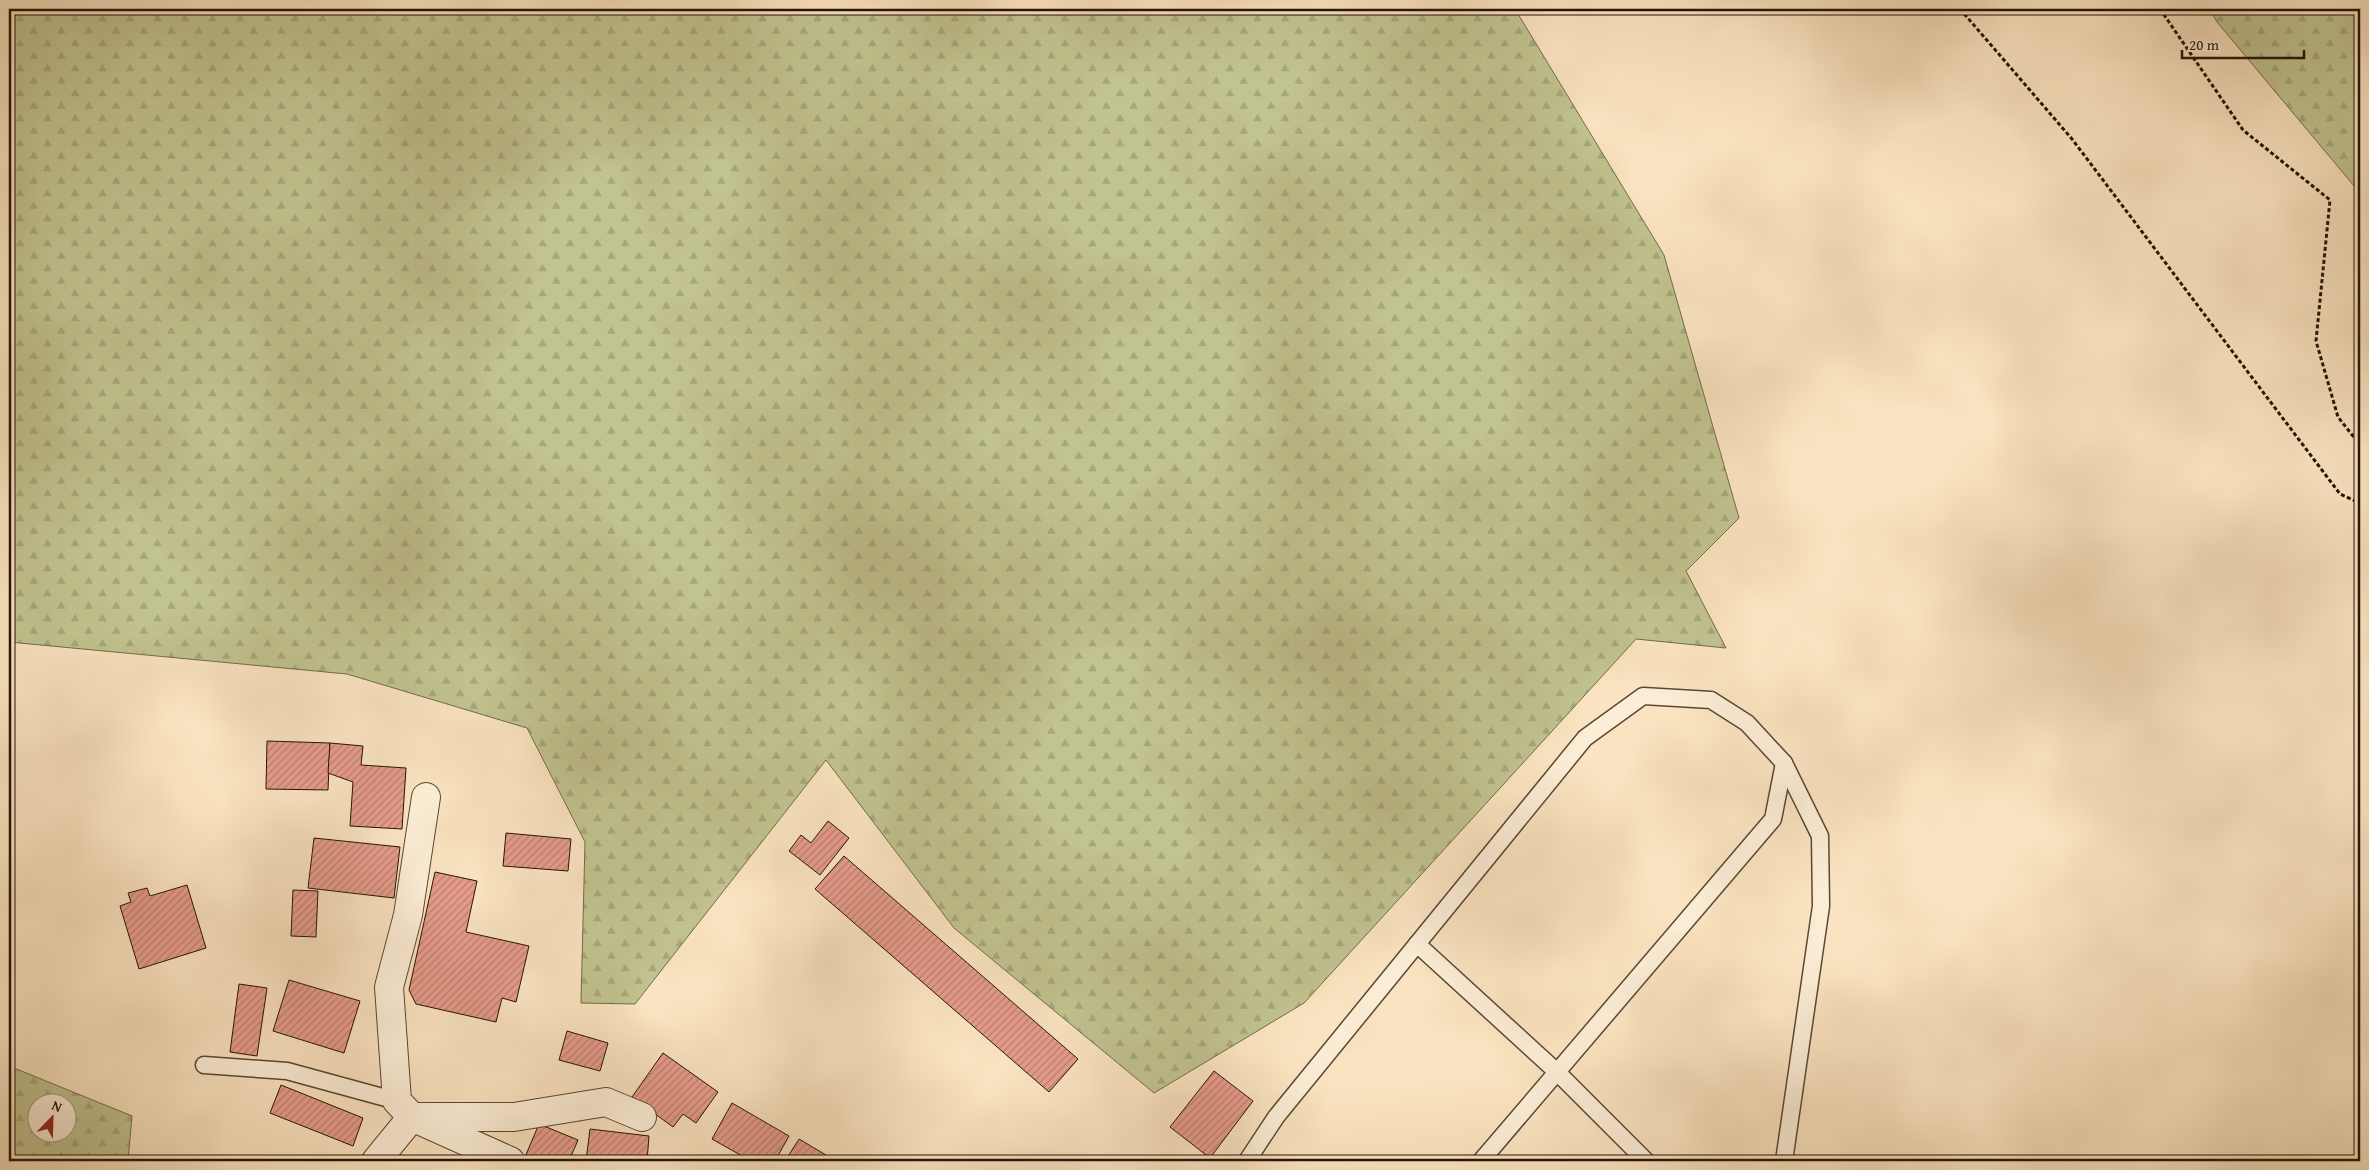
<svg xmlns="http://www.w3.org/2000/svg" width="2369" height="1170" font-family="'Gentium Book Plus',serif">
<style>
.forest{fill:url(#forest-firs);stroke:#726b4a;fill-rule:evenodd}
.building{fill:url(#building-hatch);stroke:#241305}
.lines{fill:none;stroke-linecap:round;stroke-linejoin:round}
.service-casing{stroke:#5a4734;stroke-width:19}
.minor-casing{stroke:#5a4734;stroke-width:30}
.path{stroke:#241305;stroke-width:3;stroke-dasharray:4 2.5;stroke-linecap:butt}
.service{stroke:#fcedd6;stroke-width:16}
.minor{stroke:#fcedd6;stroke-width:28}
</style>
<defs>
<pattern id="forest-firs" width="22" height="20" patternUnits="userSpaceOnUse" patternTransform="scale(1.25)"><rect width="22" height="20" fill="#c1c390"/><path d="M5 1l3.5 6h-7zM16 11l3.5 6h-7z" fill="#a6a77b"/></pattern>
<pattern id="building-hatch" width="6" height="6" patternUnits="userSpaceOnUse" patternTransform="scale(1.25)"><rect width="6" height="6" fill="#e79c8b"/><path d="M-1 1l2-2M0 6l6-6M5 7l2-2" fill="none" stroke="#bb7e70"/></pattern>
</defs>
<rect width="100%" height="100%" fill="#fae3c0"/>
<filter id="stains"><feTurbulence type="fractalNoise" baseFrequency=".004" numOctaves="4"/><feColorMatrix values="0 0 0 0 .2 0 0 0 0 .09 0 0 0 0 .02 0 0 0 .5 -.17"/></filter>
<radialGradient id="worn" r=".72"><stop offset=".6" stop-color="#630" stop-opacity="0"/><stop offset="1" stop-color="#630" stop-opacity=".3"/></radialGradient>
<g class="forest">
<path d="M9,9H1515L1664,255L1739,518L1686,571L1726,648L1636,639L1304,1003L1154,1093L954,928L826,760L635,1004L581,1003L585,842L527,728L347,674L9,642Z"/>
<path d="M2209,9H2360V193L2217,22Z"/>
<path d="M9,1066L132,1116L128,1161H9ZM38,1102H68V1132H38Z"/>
</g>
<g class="building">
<path d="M267,741L330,743L328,790L266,789Z"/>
<path d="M330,743L363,746L361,765L406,768L402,829L350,826L353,782L328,773Z"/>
<path d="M828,821L849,838L820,875L789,851L801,835L811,843Z"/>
<path d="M506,833L571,839L568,871L503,866Z"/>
<path d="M314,838L400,847L394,898L308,888Z"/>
<path d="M844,856L1078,1059L1049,1092L815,889Z"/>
<path d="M435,872L477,881L466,932L529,946L516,1002L502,998L496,1022L416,1004L409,990Z"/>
<path d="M187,885L206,948L139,969L120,906L131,902L128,893L147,888L150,896Z"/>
<path d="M293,890L318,891L316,937L291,936Z"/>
<path d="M289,980L360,1001L344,1053L273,1031Z"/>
<path d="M239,984L267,988L257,1056L230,1052Z"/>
<path d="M567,1031L608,1043L600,1071L559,1060Z"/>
<path d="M663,1053L718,1092L696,1123L683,1114L673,1127L632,1097Z"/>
<path d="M1214,1071L1253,1101L1210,1158L1170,1127Z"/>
<path d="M281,1085L363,1118L353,1146L270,1113Z"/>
<path d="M732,1103L789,1136L775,1161H751L712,1139Z"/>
<path d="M539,1124L578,1140L569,1161H536L525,1157Z"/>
<path d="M590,1129L649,1136L647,1161H586Z"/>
<path d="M799,1139L836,1161H785Z"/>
</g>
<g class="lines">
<g class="service-casing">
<g id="service">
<path d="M1784,763L1820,836L1821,906L1784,1161"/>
<path d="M1417,944L1557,1072L1646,1161"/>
<path d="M204,1065L287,1071L397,1101"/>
<path d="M1247,1161L1276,1117L1585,738L1643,696L1711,700L1747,723L1784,763L1773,819L1481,1161"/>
</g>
</g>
<g class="minor-casing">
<g id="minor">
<path d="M426,797L408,915L389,987L397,1101L412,1117L510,1161"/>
<path d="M376,1161L412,1117H514L606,1102L642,1117"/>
</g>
</g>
<g class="path">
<path d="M1960,9L2072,139L2340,494L2360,503"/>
<path d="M2160,9L2243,130L2330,200L2316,341L2338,417L2360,445"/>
</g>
<use href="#service" class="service"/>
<use href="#minor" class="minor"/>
</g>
<rect width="2369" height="1170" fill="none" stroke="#fae3c0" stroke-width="30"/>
<rect x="10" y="10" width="2349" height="1150" fill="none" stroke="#241305" stroke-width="2.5"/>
<rect x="15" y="15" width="2339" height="1140" fill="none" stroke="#241305"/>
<g transform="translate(52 1118) rotate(23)"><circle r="24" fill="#fcedd6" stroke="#a69682"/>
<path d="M0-4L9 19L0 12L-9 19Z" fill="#8f2418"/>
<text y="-8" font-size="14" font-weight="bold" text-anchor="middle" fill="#241305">N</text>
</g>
<path d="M2182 50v8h122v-8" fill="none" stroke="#241305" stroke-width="2.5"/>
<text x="2189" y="50" font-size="15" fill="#241305" stroke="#fcedd6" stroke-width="4" paint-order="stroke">20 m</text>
<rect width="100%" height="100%" filter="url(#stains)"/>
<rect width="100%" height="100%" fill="url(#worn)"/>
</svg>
